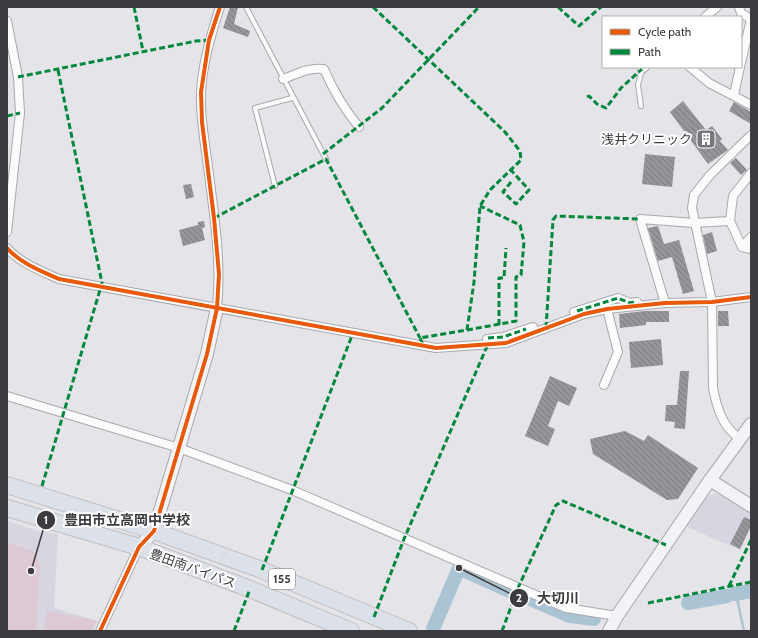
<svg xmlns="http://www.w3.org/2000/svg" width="758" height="638" font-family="Cabin,'Noto Sans JP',sans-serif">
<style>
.built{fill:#d7d6e0}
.grass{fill:#ddc9d3}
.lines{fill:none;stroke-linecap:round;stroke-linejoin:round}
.stream{stroke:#aac4d4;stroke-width:2.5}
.river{stroke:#aac4d4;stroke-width:14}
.building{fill:url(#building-back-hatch)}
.lane-casing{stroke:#a9a9ac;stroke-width:6}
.street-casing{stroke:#a9a9ac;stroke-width:10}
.secondary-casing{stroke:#a9a9ac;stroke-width:14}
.highway-casing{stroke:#c0bfc2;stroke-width:18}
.lane{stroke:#fbfbfc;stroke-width:4}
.street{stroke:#fbfbfc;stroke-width:8}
.secondary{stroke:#f2f3f7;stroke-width:12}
.highway{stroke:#dce1e9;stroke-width:16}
.path-bridge{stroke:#c6c6c6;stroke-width:1.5;stroke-dasharray:1 3;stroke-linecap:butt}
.quiet{stroke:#00873e;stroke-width:3;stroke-dasharray:6 3;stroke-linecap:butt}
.cycleway-casing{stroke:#fff;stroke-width:6}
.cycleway{stroke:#e8590c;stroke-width:4}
.labels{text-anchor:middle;stroke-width:4;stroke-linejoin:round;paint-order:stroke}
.shield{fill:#fff;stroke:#767679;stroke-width:1}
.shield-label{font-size:12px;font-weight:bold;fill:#3c3b3f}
.poi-label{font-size:13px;fill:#3c3b3f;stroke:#fff;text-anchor:end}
.street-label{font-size:13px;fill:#3c3b3f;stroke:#fff}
.leader{fill:none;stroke:#3c3b3f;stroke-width:1.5}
.callout-dot{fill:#3c3b3f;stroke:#fff;stroke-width:1.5}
.mark-label{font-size:12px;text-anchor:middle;font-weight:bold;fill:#fff}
.callout-label{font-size:14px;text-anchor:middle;font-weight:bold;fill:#3c3b3f;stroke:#fff;stroke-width:4;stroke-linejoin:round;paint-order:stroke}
</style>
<defs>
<pattern id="building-back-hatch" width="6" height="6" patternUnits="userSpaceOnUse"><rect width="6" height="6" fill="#969599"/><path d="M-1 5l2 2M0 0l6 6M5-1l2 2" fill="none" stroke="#7c7b7e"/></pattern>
</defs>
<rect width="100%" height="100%" fill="#e4e4e9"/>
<g class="built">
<path d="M719,493L751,512V527L740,550L687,527L704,500L710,495Z"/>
<path d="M7,521L41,532L58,534L54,608L98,621L93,631H7Z"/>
</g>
<g class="grass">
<path d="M7,542L33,551L40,566L36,631H7Z"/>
<path d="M47,611L97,621L91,631H44Z"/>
</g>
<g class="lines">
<path class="stream" d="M736,594L744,631"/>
<g class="river">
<path d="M735,594L751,591"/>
<path d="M521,595L570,616L594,619"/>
<path d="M688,603L727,596"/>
<path d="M433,629L459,568L512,592"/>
</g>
</g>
<g class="building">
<path d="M230,7H238L234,24L250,31L248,37L223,28Z"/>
<path d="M683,101L706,130L712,126L722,139L720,141L728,150L708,164L670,112Z"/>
<path d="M734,102L751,112V124L729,111Z"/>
<path d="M645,154L675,157L672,187L642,184Z"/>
<path d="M736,158L747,170L741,175L730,163Z"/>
<path d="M191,184L194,197L186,199L183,185Z"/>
<path d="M204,221L205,227L202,228L205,240L183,246L179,230L198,225V222Z"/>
<path d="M658,226L664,244L679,240L694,291L683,294L672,257L658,261L648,228Z"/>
<path d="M712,232L717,251L707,254L703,235Z"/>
<path d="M645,311H669V322H646V325L620,328L619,314Z"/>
<path d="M718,311H728L729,326H718Z"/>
<path d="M661,339L663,365L631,368L629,342Z"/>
<path d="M680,371H689L685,429L674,428L675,422L665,421L666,405H677Z"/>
<path d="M550,376L577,388L569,406L558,401L548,426L555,429L548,446L525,436Z"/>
<path d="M625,431L644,441L648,435L698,468L678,499L667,500L593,454L590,439Z"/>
<path d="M744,517L751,520V526L740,549L730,544Z"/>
</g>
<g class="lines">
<g class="lane-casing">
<g id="lane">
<path d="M246,7L326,159"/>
<path d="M641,106L638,85L642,69"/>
<path d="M275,186L255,108L292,98"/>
</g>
</g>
<g class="street-casing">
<g id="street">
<path d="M739,7L741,13L751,19"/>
<path d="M705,17L717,7"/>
<path d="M7,21L18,77L20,113L7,232"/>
<path d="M741,63L751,19"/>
<path d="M690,67L709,83L751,105"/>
<path d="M642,69L645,67"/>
<path d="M283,79C297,74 309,67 324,69C333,90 344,109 359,127"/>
<path d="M734,95L740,67"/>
<path d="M751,173L733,196L730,221L742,247L751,249"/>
<path d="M742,247L751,237"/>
<path d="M7,248C20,263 41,271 59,279L436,348L506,343L584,314L607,309L665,303L712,302L751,297"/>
<path d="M665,303L640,219L694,223L730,221"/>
<path d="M217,308C222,258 213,208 207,159C204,137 200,115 201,93C202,64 211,34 220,7"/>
<path d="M574,312L618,298L630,303L637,302"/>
<path d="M487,339L503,337L533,327"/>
<path d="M604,385L618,352L607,309"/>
<path d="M7,396L179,448L292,490L566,608L617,616"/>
<path d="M739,438C722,426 717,408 713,388L712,302L692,208L694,195L710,175L751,135"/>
<path d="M100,631L139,547"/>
</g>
</g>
<g class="secondary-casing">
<g id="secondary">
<path d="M710,480L751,506"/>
<path d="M139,547L154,531L207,354L217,308"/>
<path d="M609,631L617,616L710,480L751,424"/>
</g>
</g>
<g class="highway-casing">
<g id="highway">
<path d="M7,485L154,531L262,570L409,631"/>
<path d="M7,508L139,547L250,589L351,631"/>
</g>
</g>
<use href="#lane" class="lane"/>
<use href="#street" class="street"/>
<use href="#secondary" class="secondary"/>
<use href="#highway" class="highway"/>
<path class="path-bridge" d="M210,587L225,553"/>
<g class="quiet">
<path d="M134,7L143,51"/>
<path d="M373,7L505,132L520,151L521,160L490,190L480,206L474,282L467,330L420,338L424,347"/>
<path d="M558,7L579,26L601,7"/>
<path d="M18,77L196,41L209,40"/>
<path d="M587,97L589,96L597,104L606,108L621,88L642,69"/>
<path d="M7,116L20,113"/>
<path d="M323,154L382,108L479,7"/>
<path d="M510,169L529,190L516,204L503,192L511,182"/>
<path d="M214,218L326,159L420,338"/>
<path d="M577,311L618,298L630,303L634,302"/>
<path d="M499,325V278H504L506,248"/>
<path d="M546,328L553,220L556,216L640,219"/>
<path d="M467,330L516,321V277L521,275L524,242L520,225L480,206"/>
<path d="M488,338L503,337L526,329"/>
<path d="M42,486L102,283L58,70"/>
<path d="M262,570L353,333"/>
<path d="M729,586L751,540"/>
<path d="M648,603L751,582"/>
<path d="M374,617L404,539L488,344"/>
<path d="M234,631L250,589"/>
<path d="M502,631L518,588L556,505L563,501L666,545"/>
</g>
<g class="cycleway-casing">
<g id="cycleway">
<path d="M7,248C20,263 41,271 59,279L436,348L506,343L584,314L607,309L665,303L712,302L751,297"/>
<path d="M100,631L139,547L154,531L207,354L217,308L219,274L214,218L202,122L201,92L209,40L220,7"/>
</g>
</g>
<use href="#cycleway" class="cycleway"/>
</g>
<defs>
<g id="building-square" transform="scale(1)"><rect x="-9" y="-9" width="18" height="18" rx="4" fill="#77767a" stroke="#fff"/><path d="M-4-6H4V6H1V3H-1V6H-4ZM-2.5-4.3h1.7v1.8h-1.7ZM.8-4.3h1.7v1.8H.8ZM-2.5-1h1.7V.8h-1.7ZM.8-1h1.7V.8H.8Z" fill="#fff"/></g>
</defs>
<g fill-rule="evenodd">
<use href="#building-square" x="706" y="139"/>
</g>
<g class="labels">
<rect class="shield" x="269" y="569" width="26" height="20" rx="3"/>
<g class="shield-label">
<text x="282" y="583">155</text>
</g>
<g class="poi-label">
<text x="692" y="144">浅井クリニック</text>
</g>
<g class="street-label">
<text transform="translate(193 568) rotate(20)" y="5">豊田南バイパス</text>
</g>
</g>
<path class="leader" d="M31 571L46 520M459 568L519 598"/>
<g class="callout-dot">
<circle cx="31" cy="571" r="4"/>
<circle cx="459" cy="568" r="4"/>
<circle cx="46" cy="520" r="10"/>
<circle cx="519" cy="598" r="10"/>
</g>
<g class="mark-label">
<text x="46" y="524">1</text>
<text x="519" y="602">2</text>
</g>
<g class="callout-label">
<text x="127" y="525">豊田市立高岡中学校</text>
<text x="558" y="603">大切川</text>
</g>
<rect width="758" height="638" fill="none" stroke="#3c3b3f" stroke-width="16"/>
<rect x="602" y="16" width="140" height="52" fill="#ffffff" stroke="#b1b1b2"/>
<rect x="610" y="29" width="20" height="6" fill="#e8590c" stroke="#b1b1b2"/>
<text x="638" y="36" font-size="12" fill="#3c3b3f">Cycle path</text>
<rect x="610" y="49" width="20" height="6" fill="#00873e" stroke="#b1b1b2"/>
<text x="638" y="56" font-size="12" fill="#3c3b3f">Path</text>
</svg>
